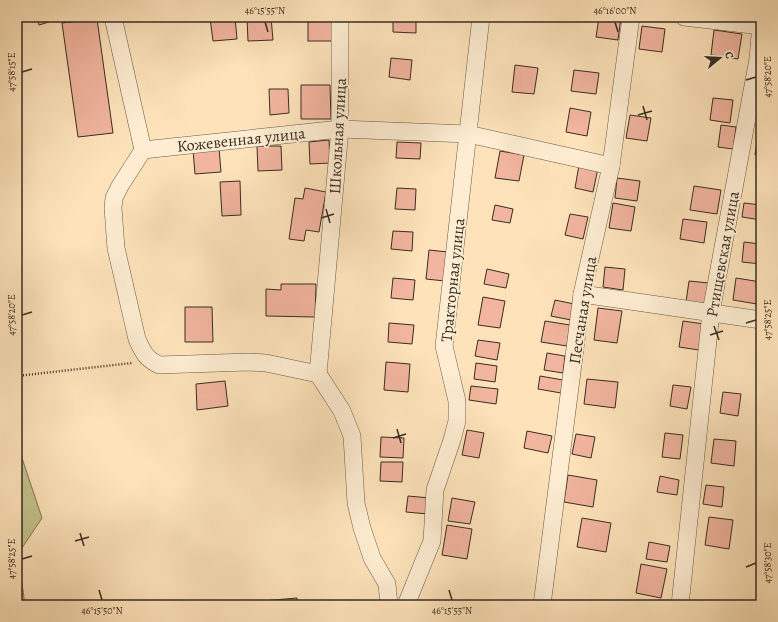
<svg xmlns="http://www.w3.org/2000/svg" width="778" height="622" font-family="Alegreya,serif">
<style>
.green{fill:#c4c38c;stroke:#7e7858}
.building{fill:#f2b59f;stroke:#392d23}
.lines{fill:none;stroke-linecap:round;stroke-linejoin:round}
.street-casing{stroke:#6a5a49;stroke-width:18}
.path{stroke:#392d23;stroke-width:2.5;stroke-dasharray:1 2;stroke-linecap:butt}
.street{stroke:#feedd2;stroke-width:17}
.ticks{fill:none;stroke:#392d23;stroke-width:1.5}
.labels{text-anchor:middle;stroke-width:3.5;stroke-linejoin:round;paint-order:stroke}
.street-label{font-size:16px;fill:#392d23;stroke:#feedd2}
.neatline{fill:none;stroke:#392d23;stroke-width:1.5}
.ticks-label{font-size:10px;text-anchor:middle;fill:#392d23}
</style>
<rect width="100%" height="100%" fill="#fee3ba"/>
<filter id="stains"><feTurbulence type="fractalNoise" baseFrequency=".005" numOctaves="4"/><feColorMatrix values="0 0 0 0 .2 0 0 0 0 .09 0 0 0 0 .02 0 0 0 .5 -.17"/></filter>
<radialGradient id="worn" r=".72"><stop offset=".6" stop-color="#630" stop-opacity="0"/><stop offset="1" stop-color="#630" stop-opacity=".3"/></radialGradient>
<path class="green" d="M17,443L42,518L18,554L25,605H17Z"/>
<g class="building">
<path d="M37,17H65L39,25Z"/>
<path d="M235,17L237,39L213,41L210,18Z"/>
<path d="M247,17H271L273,40L248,41Z"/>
<rect x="308" y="17" width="24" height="24"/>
<path d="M393,17H416V33L393,32Z"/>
<path d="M599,17H621L618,40L596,37Z"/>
<path d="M97,19L113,133L78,137L62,23Z"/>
<path d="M642,26L665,29L662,52L639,49Z"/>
<path d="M714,30L742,34L738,59L711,55Z"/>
<path d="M391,58L412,60L410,80L389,77Z"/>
<path d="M515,65L538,68L534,94L512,92Z"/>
<path d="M574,70L599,73L596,94L571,91Z"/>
<path d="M301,85H330L331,119H301Z"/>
<path d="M269,89H288L289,113L270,115Z"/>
<path d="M713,98L733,100L730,123L710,120Z"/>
<path d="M761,103V129H757Z"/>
<path d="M570,108L591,112L587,136L566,132Z"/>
<path d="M630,115L651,118L647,141L626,138Z"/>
<path d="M721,125L736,127L733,149L718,147Z"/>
<path d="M758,134H761V156L755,155Z"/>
<path d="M329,140L330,163L310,164L309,142Z"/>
<path d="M397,142L421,143L420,159L396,158Z"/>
<path d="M257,146H281L282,170L258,171Z"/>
<path d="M219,148L221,172L195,174L193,150Z"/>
<path d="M500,151L524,155L519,181L495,178Z"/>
<path d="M579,165L598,168L593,192L575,188Z"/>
<path d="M617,178L640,181L637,201L615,198Z"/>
<path d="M240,181L241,215L222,216L220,182Z"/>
<path d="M694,186L721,190L717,214L690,210Z"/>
<path d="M305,188L326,192L319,232L306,230L304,241L289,239L295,198L303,199Z"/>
<path d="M397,188L416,189L415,210L395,209Z"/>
<path d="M613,203L635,207L631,231L609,228Z"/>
<path d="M744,203L761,205V220L742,217Z"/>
<path d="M495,205L513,209L510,223L492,220Z"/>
<path d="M570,214L588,217L583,239L565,235Z"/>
<path d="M683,219L707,222L704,243L680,239Z"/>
<path d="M393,231L413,232L412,251L391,249Z"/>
<path d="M744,242L761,244V264L742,262Z"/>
<path d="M429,250L448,252L445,281L426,279Z"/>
<path d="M605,267L625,269L623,290L603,287Z"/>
<path d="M487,269L509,274L506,288L484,284Z"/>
<path d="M393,278L415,280L413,300L391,298Z"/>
<path d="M736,278L761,282L757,304L733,300Z"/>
<path d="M689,281L709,283L706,305L686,302Z"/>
<path d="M281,284H316L315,317L266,316V289L281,290Z"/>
<path d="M483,297L505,301L500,328L478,325Z"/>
<path d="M555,300L574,304L571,320L551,316Z"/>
<path d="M185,307H212L213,342H185Z"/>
<path d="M598,308L622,311L617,343L594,340Z"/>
<path d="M545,321L570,325L567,346L541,342Z"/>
<path d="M683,321L704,324L699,350L679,347Z"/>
<path d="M389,323L414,325L412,344L388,342Z"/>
<path d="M478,340L500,343L497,360L475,356Z"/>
<path d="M547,353L565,356L563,373L544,370Z"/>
<path d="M386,362L410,364L408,392L384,390Z"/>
<path d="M476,363L497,366L495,382L474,379Z"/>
<path d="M540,376L563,380L561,393L538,389Z"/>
<path d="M587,379L618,382L615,408L584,404Z"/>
<path d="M225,381L228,406L197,410L196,384Z"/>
<path d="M673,385L691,387L687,409L670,406Z"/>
<path d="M471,386L498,389L496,404L469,400Z"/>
<path d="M723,392L741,394L738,416L720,413Z"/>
<path d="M467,430L484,433L479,458L462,455Z"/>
<path d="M527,431L552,436L548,453L524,448Z"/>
<path d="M665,433L683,435L680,459L662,457Z"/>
<path d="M576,434L595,437L591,458L572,454Z"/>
<path d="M381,437L404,438L403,458L380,457Z"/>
<path d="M714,439L736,441L734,466L711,463Z"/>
<path d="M381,462H403L402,482L380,481Z"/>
<path d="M568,475L597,480L593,507L564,502Z"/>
<path d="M660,476L679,480L677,495L657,492Z"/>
<path d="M706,485L724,487L722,507L703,504Z"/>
<path d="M408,496L430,498L428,514L406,512Z"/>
<path d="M452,498L475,502L470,524L448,521Z"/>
<path d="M709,517L733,520L729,549L705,545Z"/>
<path d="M582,518L611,523L606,552L577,547Z"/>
<path d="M447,525L472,529L467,559L442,555Z"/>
<path d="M649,542L670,546L667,562L646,559Z"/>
<path d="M641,564L667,569L661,598L636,593Z"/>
<path d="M297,598V605H240L239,603Z"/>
</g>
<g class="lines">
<g class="street-casing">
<g id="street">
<path d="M113,17L143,150"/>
<path d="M684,17L761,26"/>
<path d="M143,150L120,186L114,198L113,208L116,248L137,339C143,352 145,358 159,365L248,362L266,363L318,374L342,411L352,436L356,503L362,528L372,558L387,584L389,605"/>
<path d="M143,150L340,129L468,134L611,166"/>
<path d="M582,294L761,320"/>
<path d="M318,374L340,129V17"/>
<path d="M406,605L432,541L435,490L452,440L457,421V401L444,346L481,17"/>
<path d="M542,605L582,294L611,166L631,17"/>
<path d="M680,605L711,312L758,59L761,23"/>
</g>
</g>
<path class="path" d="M17,376L132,363"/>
<use href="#street" class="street"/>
</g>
<path class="ticks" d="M265,22L268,32M615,22L618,32M22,72L32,69M746,80L756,77M643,106L647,120M638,115L652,111M326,209L330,223M321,218L334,214M22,315L32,312M746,323L756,320M714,326L719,340M710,335L723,331M397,429L401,443M393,438L406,434M80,533L84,546M75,541L89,537M22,559L32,556M746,567L756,563M99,590L102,600M449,590L452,600"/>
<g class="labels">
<g class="street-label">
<text transform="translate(337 136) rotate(-87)" y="6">Школьная улица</text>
<text transform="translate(241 139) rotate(-6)" y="6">Кожевенная улица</text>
<text transform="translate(722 254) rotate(-80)" y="6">Ртищевская улица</text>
<text transform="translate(452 280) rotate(-84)" y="6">Тракторная улица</text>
<text transform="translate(582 310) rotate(-81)" y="6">Песчаная улица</text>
</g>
</g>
<rect width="778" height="622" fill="none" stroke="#fee3ba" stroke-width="44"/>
<g transform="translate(720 58) rotate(72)" stroke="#feedd2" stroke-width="3" paint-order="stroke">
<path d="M0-3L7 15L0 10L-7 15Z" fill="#392d23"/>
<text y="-6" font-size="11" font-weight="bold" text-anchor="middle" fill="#392d23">С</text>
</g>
<rect x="22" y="22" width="734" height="578" class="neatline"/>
<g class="ticks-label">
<text x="265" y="14">46°15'55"N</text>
<text x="615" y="14">46°16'00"N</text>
<text transform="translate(11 72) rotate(-90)" y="4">47°58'15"E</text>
<text transform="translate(767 77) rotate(-90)" y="4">47°58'20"E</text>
<text transform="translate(11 315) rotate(-90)" y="4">47°58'20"E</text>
<text transform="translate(767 320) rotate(-90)" y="4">47°58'25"E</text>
<text transform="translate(11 559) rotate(-90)" y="4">47°58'25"E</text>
<text transform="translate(767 563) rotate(-90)" y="4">47°58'30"E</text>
<text x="102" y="614">46°15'50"N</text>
<text x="452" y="614">46°15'55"N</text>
</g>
<rect width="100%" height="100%" filter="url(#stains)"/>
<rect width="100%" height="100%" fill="url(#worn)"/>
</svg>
